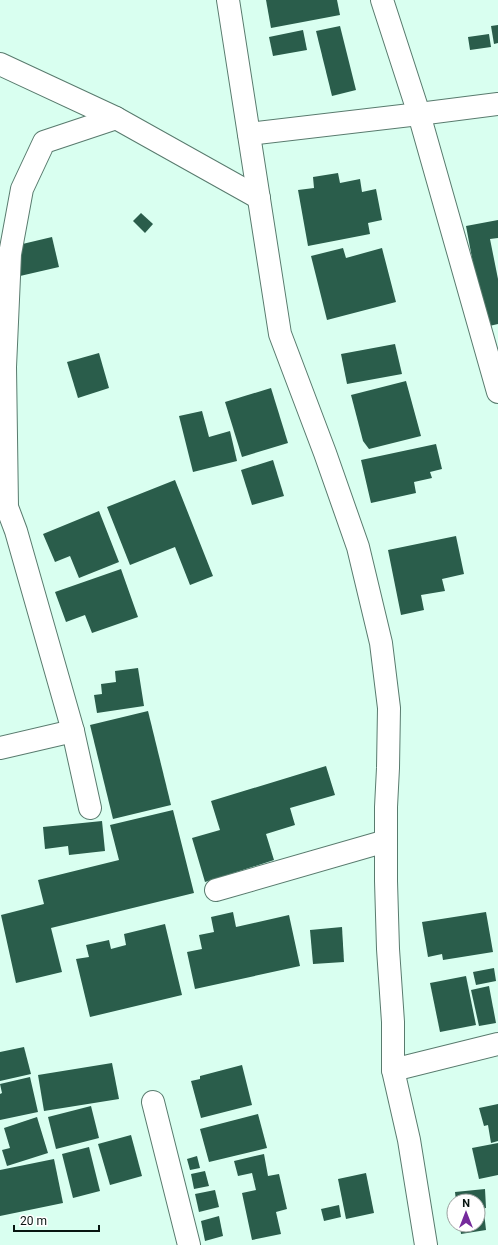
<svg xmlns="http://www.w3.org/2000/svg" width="498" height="1245" font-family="Roboto,sans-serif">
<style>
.building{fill:#2a5d4b}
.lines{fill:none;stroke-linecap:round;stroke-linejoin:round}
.street-casing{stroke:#597b6e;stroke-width:24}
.street{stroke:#fff;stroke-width:22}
</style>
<rect width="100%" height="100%" fill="#d9fff0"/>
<g class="building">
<path d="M266,0H337L340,15L271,28Z"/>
<path d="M498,25V43L494,44L491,26Z"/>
<path d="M340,26L356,90L332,96L316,31Z"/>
<path d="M303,30L307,50L273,56L269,37Z"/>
<path d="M489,34L491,47L470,50L468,37Z"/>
<path d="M338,173L340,183L360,179L362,192L376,189L382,220L368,223L370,234L308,246L298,190L314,188L313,177Z"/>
<path d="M141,213L153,224L145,233L133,221Z"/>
<path d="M498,220V238L490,239L498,279V324L485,327L466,226Z"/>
<path d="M52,237L59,267L20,276L14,246Z"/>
<path d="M343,248L346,258L382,248L396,302L327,320L311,256Z"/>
<path d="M395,344L402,374L347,384L341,354Z"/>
<path d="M99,353L109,388L78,398L67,362Z"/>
<path d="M406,381L421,436L369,449L363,441L351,395Z"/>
<path d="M271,388L288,443L242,457L225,402Z"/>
<path d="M202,411L209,437L230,431L237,461L193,472L179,416Z"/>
<path d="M436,444L442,469L430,472L432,478L414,482L416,493L371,503L361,460Z"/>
<path d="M273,460L284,496L252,505L241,470Z"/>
<path d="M175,480L213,576L190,585L175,547L130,565L107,507Z"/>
<path d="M99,511L119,562L79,578L70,556L55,562L43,534Z"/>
<path d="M456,536L464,574L442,579L445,591L421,595L424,610L401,615L388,550Z"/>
<path d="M121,569L138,617L92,633L85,615L66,622L55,592Z"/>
<path d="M138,668L144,706L97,713L94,695L102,694L101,684L116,682L115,671Z"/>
<path d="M148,711L171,805L113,819L90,725Z"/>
<path d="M326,766L335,795L290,808L295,825L266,834L274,860L205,882L192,838L220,830L211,801Z"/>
<path d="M173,810L194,893L51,928L62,972L16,983L1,915L44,904L38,880L119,860L110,825Z"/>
<path d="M102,821L105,851L69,855L68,846L45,849L43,827Z"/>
<path d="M233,912L236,927L289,915L300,966L195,989L187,952L202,949L199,935L214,932L211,917Z"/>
<path d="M486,912L493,952L443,960L442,954L428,957L422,922Z"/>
<path d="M165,924L182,995L90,1017L76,959L89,957L86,945L109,940L111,949L126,945L124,934Z"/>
<path d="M342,927L344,962L313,964L310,930Z"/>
<path d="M494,968L496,981L476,985L473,972Z"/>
<path d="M466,976L476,1025L440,1032L430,983Z"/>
<path d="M489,986L496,1023L479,1026L471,990Z"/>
<path d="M24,1047L31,1074L0,1081V1052Z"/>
<path d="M112,1063L119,1099L44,1111L38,1075Z"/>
<path d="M242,1065L252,1105L201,1118L191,1081L200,1079V1076Z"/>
<path d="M30,1077L38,1112L0,1120V1094L2,1093L0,1084Z"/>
<path d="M498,1104V1141L491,1143L488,1125L484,1126L479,1108Z"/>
<path d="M91,1106L99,1138L56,1149L48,1117Z"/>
<path d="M258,1114L267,1148L209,1162L200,1129Z"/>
<path d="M37,1117L48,1153L7,1166L2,1150L10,1148L4,1128Z"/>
<path d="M131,1135L142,1176L110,1185L98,1144Z"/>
<path d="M498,1143V1175L479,1179L472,1148Z"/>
<path d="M89,1147L100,1191L73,1198L62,1154Z"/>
<path d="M264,1154L268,1176L279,1174L287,1209L276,1212L281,1234L252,1240L242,1193L256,1190L252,1173L238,1176L234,1161Z"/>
<path d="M197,1156L200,1168L190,1170L187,1159Z"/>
<path d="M54,1159L63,1203L0,1216V1170Z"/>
<path d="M205,1171L209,1186L194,1189L191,1174Z"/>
<path d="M366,1173L374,1213L346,1219L338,1179Z"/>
<path d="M485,1189L486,1208L478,1209V1201H456L455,1192Z"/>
<path d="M215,1190L219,1207L199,1212L195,1194Z"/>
<path d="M339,1205L341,1217L324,1221L321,1209Z"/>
<path d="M484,1212L486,1230L461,1234L460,1225H478V1213Z"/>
<path d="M219,1216L223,1236L205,1241L201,1221Z"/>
</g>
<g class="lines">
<g class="street-casing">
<g id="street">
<path d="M228,0L280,334L325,453L358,547L381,643L389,708L388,768L386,807V881L388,949L393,1022V1070L409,1140L426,1245"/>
<path d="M382,0L419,114L498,392"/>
<path d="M0,64L116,118L259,198"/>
<path d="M249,134L419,114L498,104"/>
<path d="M73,731L90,808"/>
<path d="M0,748L73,731L16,531L7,507L5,367L10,254L22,189L44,142L116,118"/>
<path d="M216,890L386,841"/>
<path d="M393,1070L498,1044"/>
<path d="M153,1102L189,1245"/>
</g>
</g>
<use href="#street" class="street"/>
</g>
<g transform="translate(466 1213)"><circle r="19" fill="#ffffff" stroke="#9ca19f"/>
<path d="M0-3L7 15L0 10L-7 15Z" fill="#752a9c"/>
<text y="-6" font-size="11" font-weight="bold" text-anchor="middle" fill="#071510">N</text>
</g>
<path d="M14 1225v6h85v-6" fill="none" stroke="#071510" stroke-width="2"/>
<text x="20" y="1225" font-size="12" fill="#071510" stroke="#ffffff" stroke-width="3" paint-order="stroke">20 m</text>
</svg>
